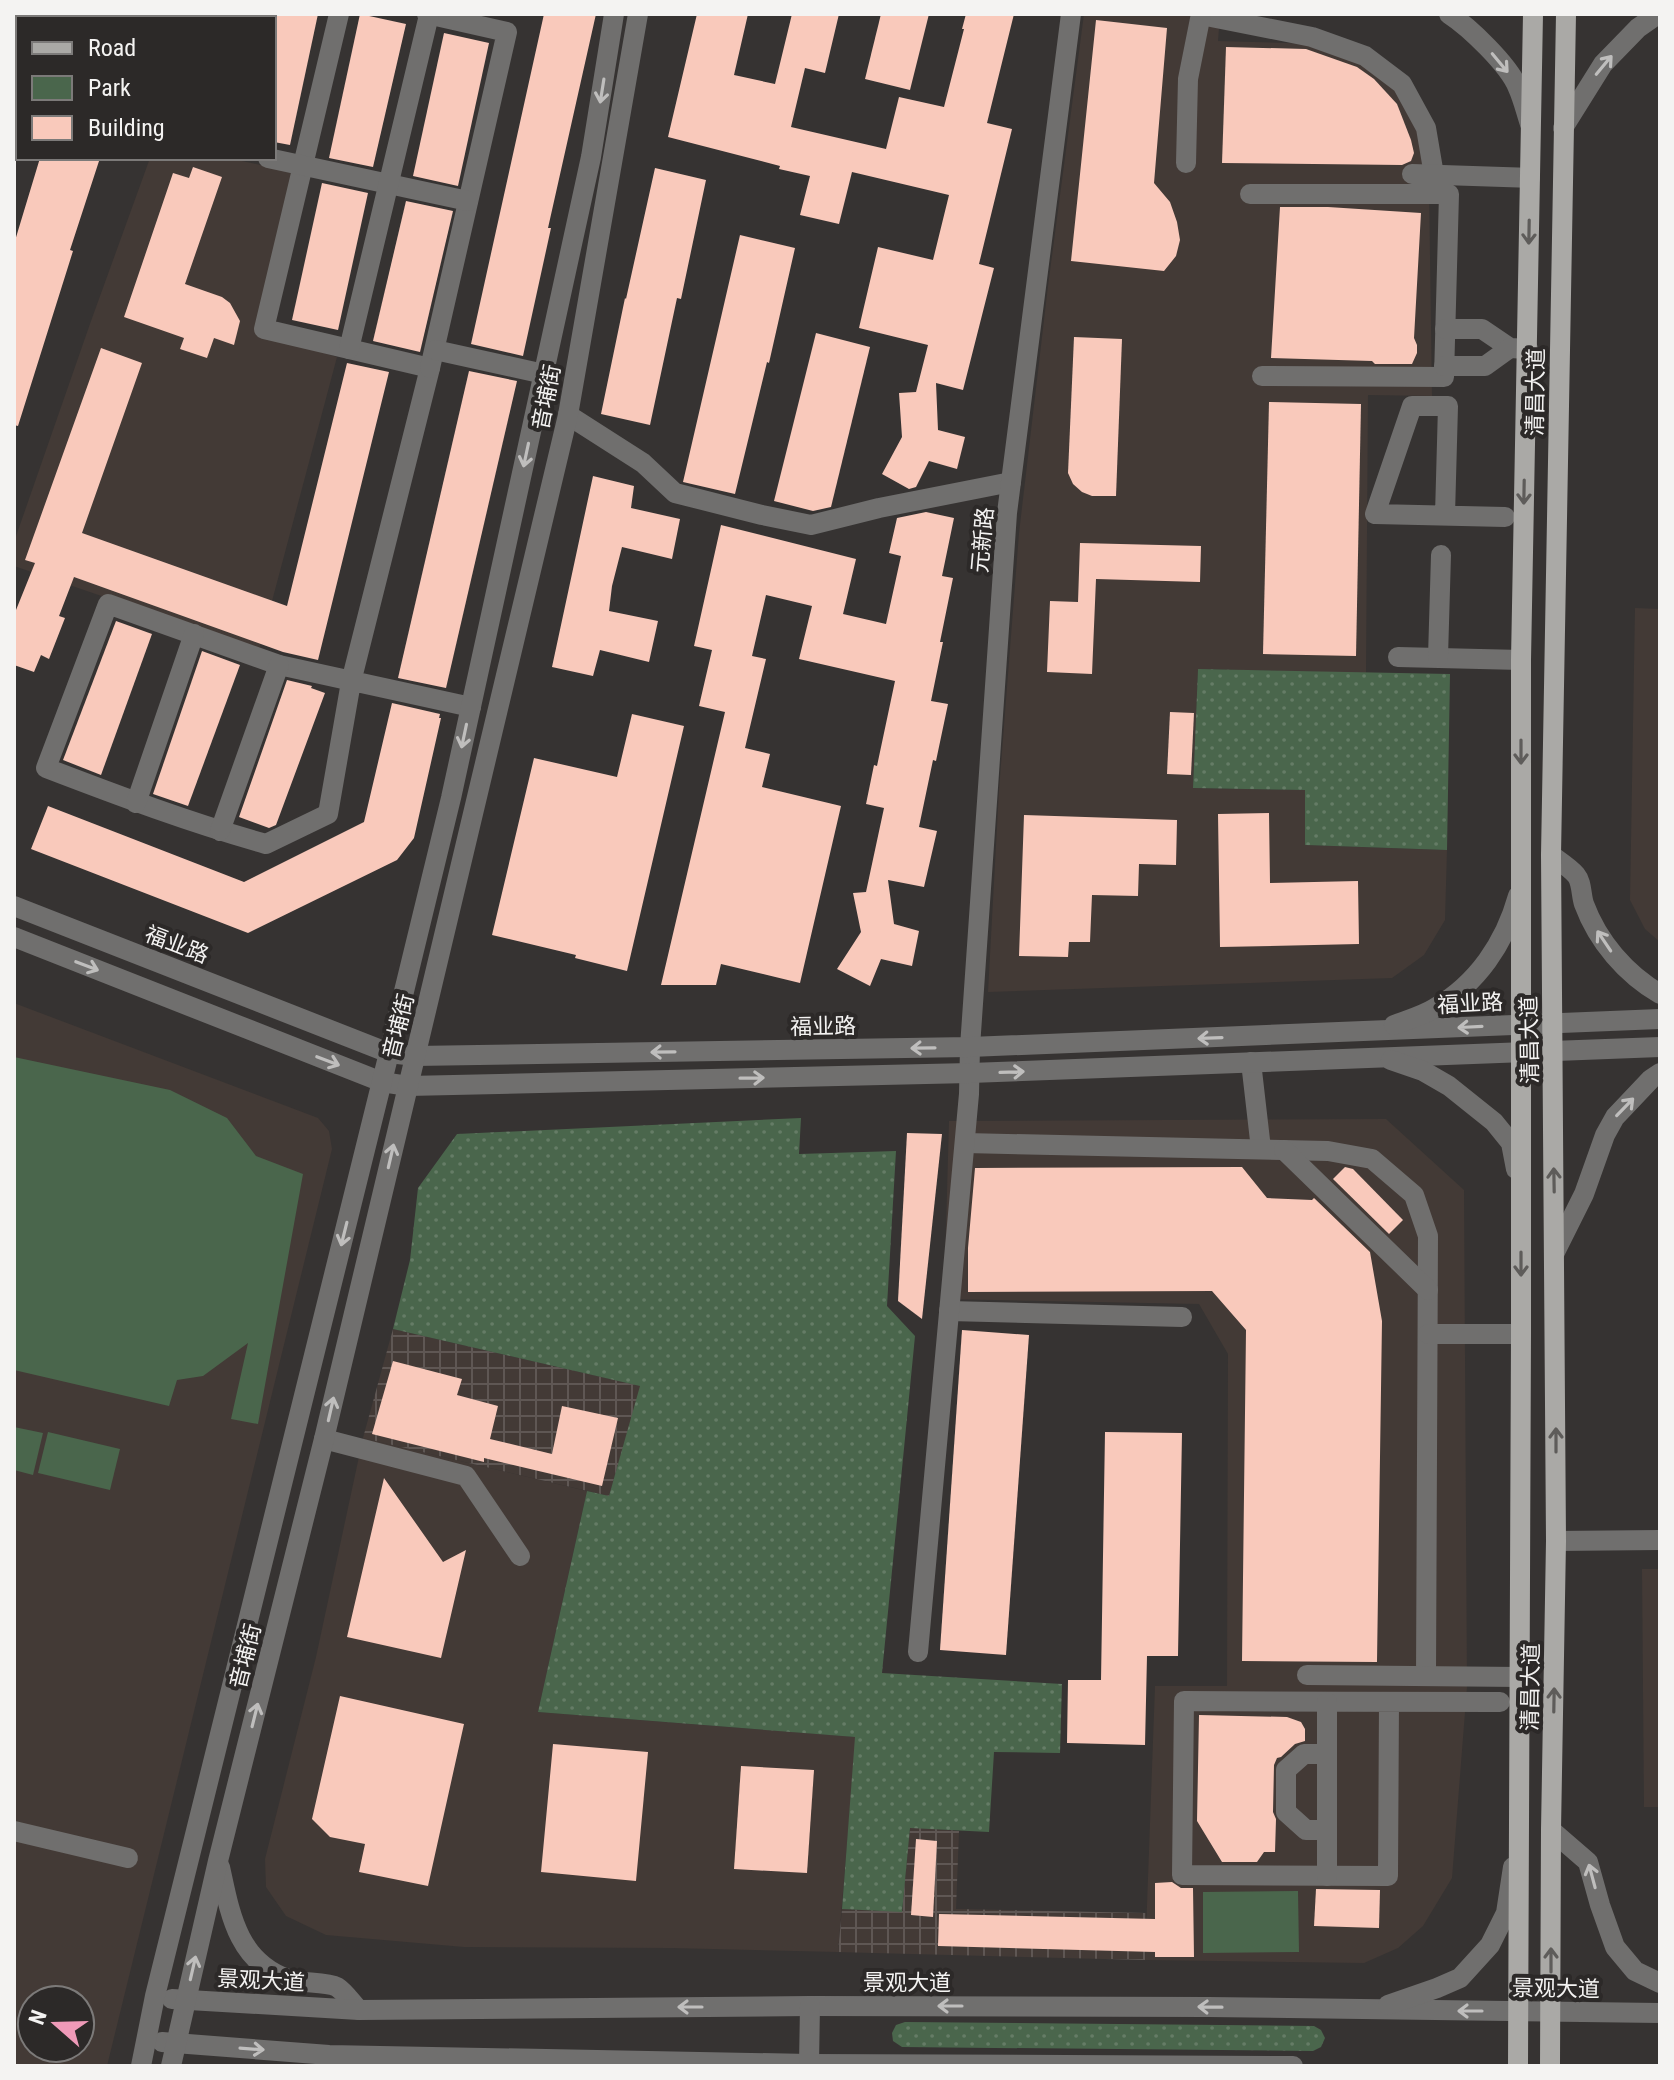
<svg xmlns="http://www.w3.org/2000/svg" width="1674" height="2080" font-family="'Roboto Condensed','Noto Sans SC',sans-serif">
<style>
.built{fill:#433a36;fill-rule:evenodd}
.industrial{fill:url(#industrial-grid)}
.grass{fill:url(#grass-dots)}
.park{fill:#4a664c}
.building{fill:#f9c9bb}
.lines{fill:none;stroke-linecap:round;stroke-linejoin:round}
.minor{stroke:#706f6e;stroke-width:20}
.tertiary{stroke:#706f6e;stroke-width:20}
.primary{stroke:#aaa9a6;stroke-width:20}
.oneway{stroke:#bfbebd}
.oneway2{stroke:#5e5c5a}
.labels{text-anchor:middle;stroke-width:8;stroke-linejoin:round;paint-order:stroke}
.street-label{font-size:22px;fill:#f4f3f2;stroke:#2c2928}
</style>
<defs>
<pattern id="industrial-grid" width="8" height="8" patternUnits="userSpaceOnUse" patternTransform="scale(2)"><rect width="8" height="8" fill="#433a36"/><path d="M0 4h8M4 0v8" fill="none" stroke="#5f5754"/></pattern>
<pattern id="grass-dots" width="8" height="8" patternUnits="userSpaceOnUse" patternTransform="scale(2)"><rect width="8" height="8" fill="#4a664c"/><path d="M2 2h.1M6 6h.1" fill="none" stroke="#657c66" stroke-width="1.8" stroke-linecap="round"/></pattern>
</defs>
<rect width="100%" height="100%" fill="#363332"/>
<g class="built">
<path d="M1084,14H1220L1218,41L1321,44L1348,55L1388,82L1406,103L1423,146L1429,185L1432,396L1368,395L1366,673L1198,669L1193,788L1305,790L1306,845L1447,850L1445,920L1424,955L1392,978L988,992L999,790L1019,533L1048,286Z"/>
<path d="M150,158H228L293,172L255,332L337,357L259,650L14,566V542L91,321Z"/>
<path d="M1635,608L1660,609V942L1645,929L1630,900Z"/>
<path d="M14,1003L318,1118L329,1131L332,1149L107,2066H14ZM32,2000H80V2048H32Z"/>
<path d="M1386,1119L1464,1190L1467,1687L1452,1878L1423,1926L1398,1948L1364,1963L1145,1960L1155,1686H1227L1228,1354L1199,1304L944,1299L949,1121Z"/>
<path d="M363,1438L587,1491L538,1712L856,1737L838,1952L671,1948L464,1947L326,1935L286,1916L266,1887L265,1859L316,1657Z"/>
<path d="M1642,1569H1660V1807H1644Z"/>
</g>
<g class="industrial">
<path d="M393,1329L641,1386L609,1496L363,1438Z"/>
<path d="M910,1827L959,1831L956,1909L1146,1913L1145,1960L838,1952L842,1909L902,1911Z"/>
</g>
<g class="grass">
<path d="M1198,669L1450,674L1447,850L1305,845V790L1193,788Z"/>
<path d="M801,1118L799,1154L896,1151L887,1306L915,1336L882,1673L1062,1684L1060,1753L994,1752L989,1832L910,1828L902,1912L842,1909L855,1737L538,1712L587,1491L609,1496L640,1386L393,1329L410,1260L418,1188L457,1134Z"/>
<path d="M905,2022L1314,2026L1321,2030L1325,2038L1321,2047L1313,2051L902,2047L893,2041L892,2033L896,2025Z"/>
</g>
<g class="park">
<path d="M14,1057L170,1090L227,1118L256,1156L303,1174L258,1424L231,1419L248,1343L203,1376L177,1380L169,1406L14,1370Z"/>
<path d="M14,1427L43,1433L33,1475L14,1470Z"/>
<path d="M48,1432L120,1449L110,1490L38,1473Z"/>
<path d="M1298,1891L1299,1952L1203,1953V1892Z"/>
</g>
<g class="building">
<path d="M274,14H318L290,145L274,142Z"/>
<path d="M360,14L406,24L373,167L329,158Z"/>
<path d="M544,14H596L548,228H551L523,356L471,344Z"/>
<path d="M697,14H748L734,75L775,84L792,14H839L825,73L805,68L791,127L886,149L899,97L944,107L964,29H962L966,14H1014L987,123L1012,129L979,264L994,268L963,390L936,383L938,430L965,437L957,469L929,461L916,487L909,489L882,474L902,437L899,393L916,392L928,345L859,328L878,247L933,260L949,195L852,172L839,224L800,215L810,176L779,169L780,166L668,137Z"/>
<path d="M881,14H929L910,90L865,79Z"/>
<path d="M1096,20L1167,28L1154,183L1170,202L1177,222L1180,240L1176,256L1164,271L1071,261Z"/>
<path d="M444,33L489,43L458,186L413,176Z"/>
<path d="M1226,47L1306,49L1357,67L1374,79L1397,104L1411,140L1414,153L1411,161L1402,165L1222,163Z"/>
<path d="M40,158H100L70,250L73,251L18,426L14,425V244Z"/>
<path d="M193,167L222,177L185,284L222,297L230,303L240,321L234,345L214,338L207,358L180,349L184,338L124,317L173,173L189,178Z"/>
<path d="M655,168L706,180L681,299L677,298L650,425L601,414L625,298L626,299Z"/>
<path d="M322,183L368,193L338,330L292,320Z"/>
<path d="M406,201L453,211L420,352L373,341Z"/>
<path d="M1280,207H1328L1421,213L1414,338L1417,345V353L1412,364H1375L1372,361L1271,358Z"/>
<path d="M740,235L795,248L769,363L767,362L735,494L683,482Z"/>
<path d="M816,333L870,347L831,507L813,511L774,501Z"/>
<path d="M1074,337L1122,339L1116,496H1092L1082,492L1073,484L1068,473Z"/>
<path d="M101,348L142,363L82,533L287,606L347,363L389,372L318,660L283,652L74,577L59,616L65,618L49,659L41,655L34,672L14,665V615L35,563L25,560Z"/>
<path d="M469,371L517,381L446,688L398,678Z"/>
<path d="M1269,402L1361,404L1356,656L1263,654Z"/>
<path d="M593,476L634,486L631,508L680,519L672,559L622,547L612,586L609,611L658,621L649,662L600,650L593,676L552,667Z"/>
<path d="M926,512L954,518L942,576L953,578L940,642H943L931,701L948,704L936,761L933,760L919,827L937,831L924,887L888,880L894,924L919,931L912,966L881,959L870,986L837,969L861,932L853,893L866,892L884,808L866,804L874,765L877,766L895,681L799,659L812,606L766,595L752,656L766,659L745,748L770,754L762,787L841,806L800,983L721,964L716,985H661L725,712L699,706L712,650L694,646L721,525L856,559L843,614L886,624L901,556L889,553L897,518Z"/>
<path d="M1080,543L1201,546L1200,582L1096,579L1092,674L1047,672L1050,601L1078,602Z"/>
<path d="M116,621L152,634L101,775L63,760Z"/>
<path d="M202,651L240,665L188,806L153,794Z"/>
<path d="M287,680L312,686L311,688L325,693L276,825L269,828L239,817Z"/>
<path d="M392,703L440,714L439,718H441L414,838L397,860L248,933L31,849L48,806L244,882L364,822Z"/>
<path d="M1170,712L1194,713L1191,775L1167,774Z"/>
<path d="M632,714L684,726L627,971L575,958L576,955L492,935L534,758L617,777Z"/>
<path d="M1269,813L1270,883L1358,881L1359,944L1220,947L1218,814Z"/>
<path d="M1024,815L1177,820L1176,865L1139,864L1138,896L1092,895L1090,942H1069L1068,957L1019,956Z"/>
<path d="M907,1133L942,1134L922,1319L898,1301Z"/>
<path d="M1242,1167L1267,1198L1312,1200L1314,1198L1370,1252L1382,1321L1377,1662L1242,1661L1246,1330L1212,1291L968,1292V1248L975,1168Z"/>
<path d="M1345,1167L1353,1169L1403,1220L1389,1234L1333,1179Z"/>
<path d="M962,1330L1029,1335L1006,1655L940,1650Z"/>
<path d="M393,1361L462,1379L457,1395L498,1406L490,1439L552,1454L562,1406L618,1418L602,1486L484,1458V1462L372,1434Z"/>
<path d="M1105,1432L1182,1433L1178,1656H1147L1145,1745L1067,1743L1068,1680H1101Z"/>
<path d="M384,1478L443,1562L466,1550L441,1658L347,1637Z"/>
<path d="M340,1696L464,1724L428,1886L359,1872L365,1844L330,1837L312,1819Z"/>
<path d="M1199,1715L1287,1717L1301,1722L1305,1729V1741L1295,1744L1281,1757L1277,1758L1274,1765L1273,1812L1276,1819L1275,1852H1264L1257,1862H1222L1197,1821Z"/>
<path d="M553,1744L648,1752L636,1881L541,1872Z"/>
<path d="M741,1766L814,1770L807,1873L734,1869Z"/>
<path d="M916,1839L937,1841L933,1917L911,1915Z"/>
<path d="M1172,1882L1181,1888H1193L1194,1957H1155V1952L938,1946L939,1914L1155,1919V1883Z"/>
<path d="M1316,1889L1380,1890L1379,1928L1314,1926Z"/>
</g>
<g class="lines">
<g class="minor">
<path d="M339,14L264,329L430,368L351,682L328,814L266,844C191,823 119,796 46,768L108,604L279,665L471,707"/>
<path d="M427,14L507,32L430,368"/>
<path d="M1201,15L1312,37L1365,56L1402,84L1426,128L1434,175"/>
<path d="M268,158L468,201"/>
<path d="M1186,163L1188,79L1201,14"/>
<path d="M1412,174L1530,178"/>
<path d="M1250,194H1449L1444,377L1262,376"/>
<path d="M1445,329H1482L1510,348L1528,349"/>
<path d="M349,349L429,15"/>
<path d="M435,350L544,374"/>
<path d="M1444,366H1485L1510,348"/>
<path d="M568,415L643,463L675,493L762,515L811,525L879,508L1011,482"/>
<path d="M1445,515L1448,406H1412L1375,514L1505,517"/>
<path d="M1398,657L1521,660"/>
<path d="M1438,657L1441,555"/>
<path d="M136,803L194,634"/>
<path d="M220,831L279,665"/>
<path d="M1251,1062L1261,1149"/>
<path d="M965,1143L1328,1151L1372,1159L1414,1195L1428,1236L1426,1676"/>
<path d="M1284,1150L1428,1290"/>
<path d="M949,1311L1182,1317"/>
<path d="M1428,1334H1521"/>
<path d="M324,1439L466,1476L520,1556"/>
<path d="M918,1652L969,1094L970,1047L1007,513L1071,14"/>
<path d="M1307,1675L1520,1677"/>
<path d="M1389,1702L1388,1876L1182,1875L1184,1701C1289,1702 1395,1702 1500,1702"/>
<path d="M1327,1830H1306L1286,1812V1770L1304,1754H1327"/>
<path d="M14,1831L128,1858"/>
<path d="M1327,1876V1702"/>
</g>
<g class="tertiary">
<path d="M1449,14C1469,27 1509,65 1518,88C1523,99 1526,112 1530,124"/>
<path d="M1563,128L1603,64L1638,28L1658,14"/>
<path d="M1551,855C1559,861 1569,867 1576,875C1582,882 1581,895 1584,904C1598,942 1626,974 1660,994"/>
<path d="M14,906L389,1053L415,1056L970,1047L1660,1019"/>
<path d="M14,937L382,1082L408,1086L970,1073L1660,1047"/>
<path d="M1394,1025C1407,1020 1422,1016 1435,1008C1477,984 1505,943 1518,896"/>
<path d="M1391,1060L1423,1071L1449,1086L1494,1122L1511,1143L1516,1169"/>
<path d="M1555,1252L1584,1194L1605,1135L1615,1117L1651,1079L1660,1073"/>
<path d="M1556,1541L1660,1540"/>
<path d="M1551,1830L1588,1862L1600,1905L1615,1947L1635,1971L1660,1983"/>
<path d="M220,1867C230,1913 237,1961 288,1979C300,1984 326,1981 337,1987C345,1992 352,2003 359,2010"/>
<path d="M172,1999L359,2010L810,2006L1208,2007L1660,2013"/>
<path d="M1388,2005L1437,1988L1460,1978L1490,1945L1506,1913L1513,1867"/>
<path d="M162,2042L329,2055L809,2064L1293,2066"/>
<path d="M809,2064L810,2006"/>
<path d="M141,2066L155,1996L389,1053L451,798L591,157L614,14"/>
<path d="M171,2066L218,1861L324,1439L568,415L638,14"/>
</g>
<g class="primary">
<path d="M1518,2066L1521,1334V660L1533,14"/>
<path d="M1550,2066L1551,1830L1556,1541L1551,855L1566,14"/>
</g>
</g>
<defs><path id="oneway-shaft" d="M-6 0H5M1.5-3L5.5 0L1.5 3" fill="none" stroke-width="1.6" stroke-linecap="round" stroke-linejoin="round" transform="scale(2)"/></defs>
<g class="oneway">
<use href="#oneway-shaft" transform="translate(1500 63) rotate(50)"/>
<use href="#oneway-shaft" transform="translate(1604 65) rotate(-50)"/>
<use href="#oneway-shaft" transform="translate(602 91) rotate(99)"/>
<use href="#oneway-shaft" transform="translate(526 455) rotate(102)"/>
<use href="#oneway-shaft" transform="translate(464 736) rotate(102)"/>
<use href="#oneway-shaft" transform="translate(1604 941) rotate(-124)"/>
<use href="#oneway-shaft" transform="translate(87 966) rotate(21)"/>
<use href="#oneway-shaft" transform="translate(1470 1027) rotate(177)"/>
<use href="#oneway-shaft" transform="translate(1210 1038) rotate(178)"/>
<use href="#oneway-shaft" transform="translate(923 1048) rotate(179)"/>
<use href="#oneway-shaft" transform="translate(663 1052) rotate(179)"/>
<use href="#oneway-shaft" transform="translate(328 1061) rotate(21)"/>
<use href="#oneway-shaft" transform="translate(1012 1072) rotate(-2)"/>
<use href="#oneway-shaft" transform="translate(752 1078) rotate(-1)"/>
<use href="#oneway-shaft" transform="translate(1625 1107) rotate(-46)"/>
<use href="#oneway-shaft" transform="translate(391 1156) rotate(-77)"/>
<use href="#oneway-shaft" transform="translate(344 1234) rotate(104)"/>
<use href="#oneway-shaft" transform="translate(331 1409) rotate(-77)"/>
<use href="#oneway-shaft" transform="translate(255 1715) rotate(-76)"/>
<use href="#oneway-shaft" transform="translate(1592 1876) rotate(-105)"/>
<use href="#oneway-shaft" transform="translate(193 1968) rotate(-77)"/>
<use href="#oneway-shaft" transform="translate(950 2006) rotate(-180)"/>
<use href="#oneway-shaft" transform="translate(690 2007) rotate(180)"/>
<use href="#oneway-shaft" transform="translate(1210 2007) rotate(-179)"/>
<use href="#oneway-shaft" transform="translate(1470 2011) rotate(-180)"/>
<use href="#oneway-shaft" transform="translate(252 2049) rotate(4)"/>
</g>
<g class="oneway2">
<use href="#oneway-shaft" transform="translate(1529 232) rotate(91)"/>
<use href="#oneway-shaft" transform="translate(1524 492) rotate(91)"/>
<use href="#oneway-shaft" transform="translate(1521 752) rotate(90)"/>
<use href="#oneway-shaft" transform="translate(1554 1180) rotate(-91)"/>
<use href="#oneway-shaft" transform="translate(1521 1264) rotate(90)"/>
<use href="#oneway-shaft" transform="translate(1556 1440) rotate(-90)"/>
<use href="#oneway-shaft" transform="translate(1554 1700) rotate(-89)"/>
<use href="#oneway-shaft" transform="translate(1551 1960) rotate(-90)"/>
</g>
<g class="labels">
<g class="street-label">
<text transform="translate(1535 392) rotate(-89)" y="8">清昌大道</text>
<text transform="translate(546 397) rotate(-79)" y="8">音埔街</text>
<text transform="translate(982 540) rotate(-85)" y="8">元新路</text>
<text transform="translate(177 944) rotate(21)" y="8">福业路</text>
<text transform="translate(1470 1003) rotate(-3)" y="8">福业路</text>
<text transform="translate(398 1026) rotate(-76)" y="8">音埔街</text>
<text transform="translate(823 1026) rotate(-1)" y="8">福业路</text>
<text transform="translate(1529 1040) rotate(-91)" y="8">清昌大道</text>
<text transform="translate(245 1656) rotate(-76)" y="8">音埔街</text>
<text transform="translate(1530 1687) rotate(-89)" y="8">清昌大道</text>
<text transform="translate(261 1980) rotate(3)" y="8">景观大道</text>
<text x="907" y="1990">景观大道</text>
<text transform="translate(1556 1988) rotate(1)" y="8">景观大道</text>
</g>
</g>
<rect width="1674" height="2080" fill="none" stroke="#f4f3f2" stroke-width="32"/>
<rect x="16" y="16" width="260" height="144" fill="#2c2928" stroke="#7c7a79" stroke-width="2"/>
<rect x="32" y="42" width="40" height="12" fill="#aaa9a6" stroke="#7c7a79" stroke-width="2"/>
<text x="88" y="56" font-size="24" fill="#f4f3f2">Road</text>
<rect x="32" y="76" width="40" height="24" fill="#4a664c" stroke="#7c7a79" stroke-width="2"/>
<text x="88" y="96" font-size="24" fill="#f4f3f2">Park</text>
<rect x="32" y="116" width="40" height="24" fill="#f9c9bb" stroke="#7c7a79" stroke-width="2"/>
<text x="88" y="136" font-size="24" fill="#f4f3f2">Building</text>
<g transform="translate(56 2024) rotate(290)"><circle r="38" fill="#2c2928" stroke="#7c7a79" stroke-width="2"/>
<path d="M0-6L14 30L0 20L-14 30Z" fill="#ef9ab8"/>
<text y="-12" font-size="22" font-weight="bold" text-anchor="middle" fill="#f4f3f2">N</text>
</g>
</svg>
